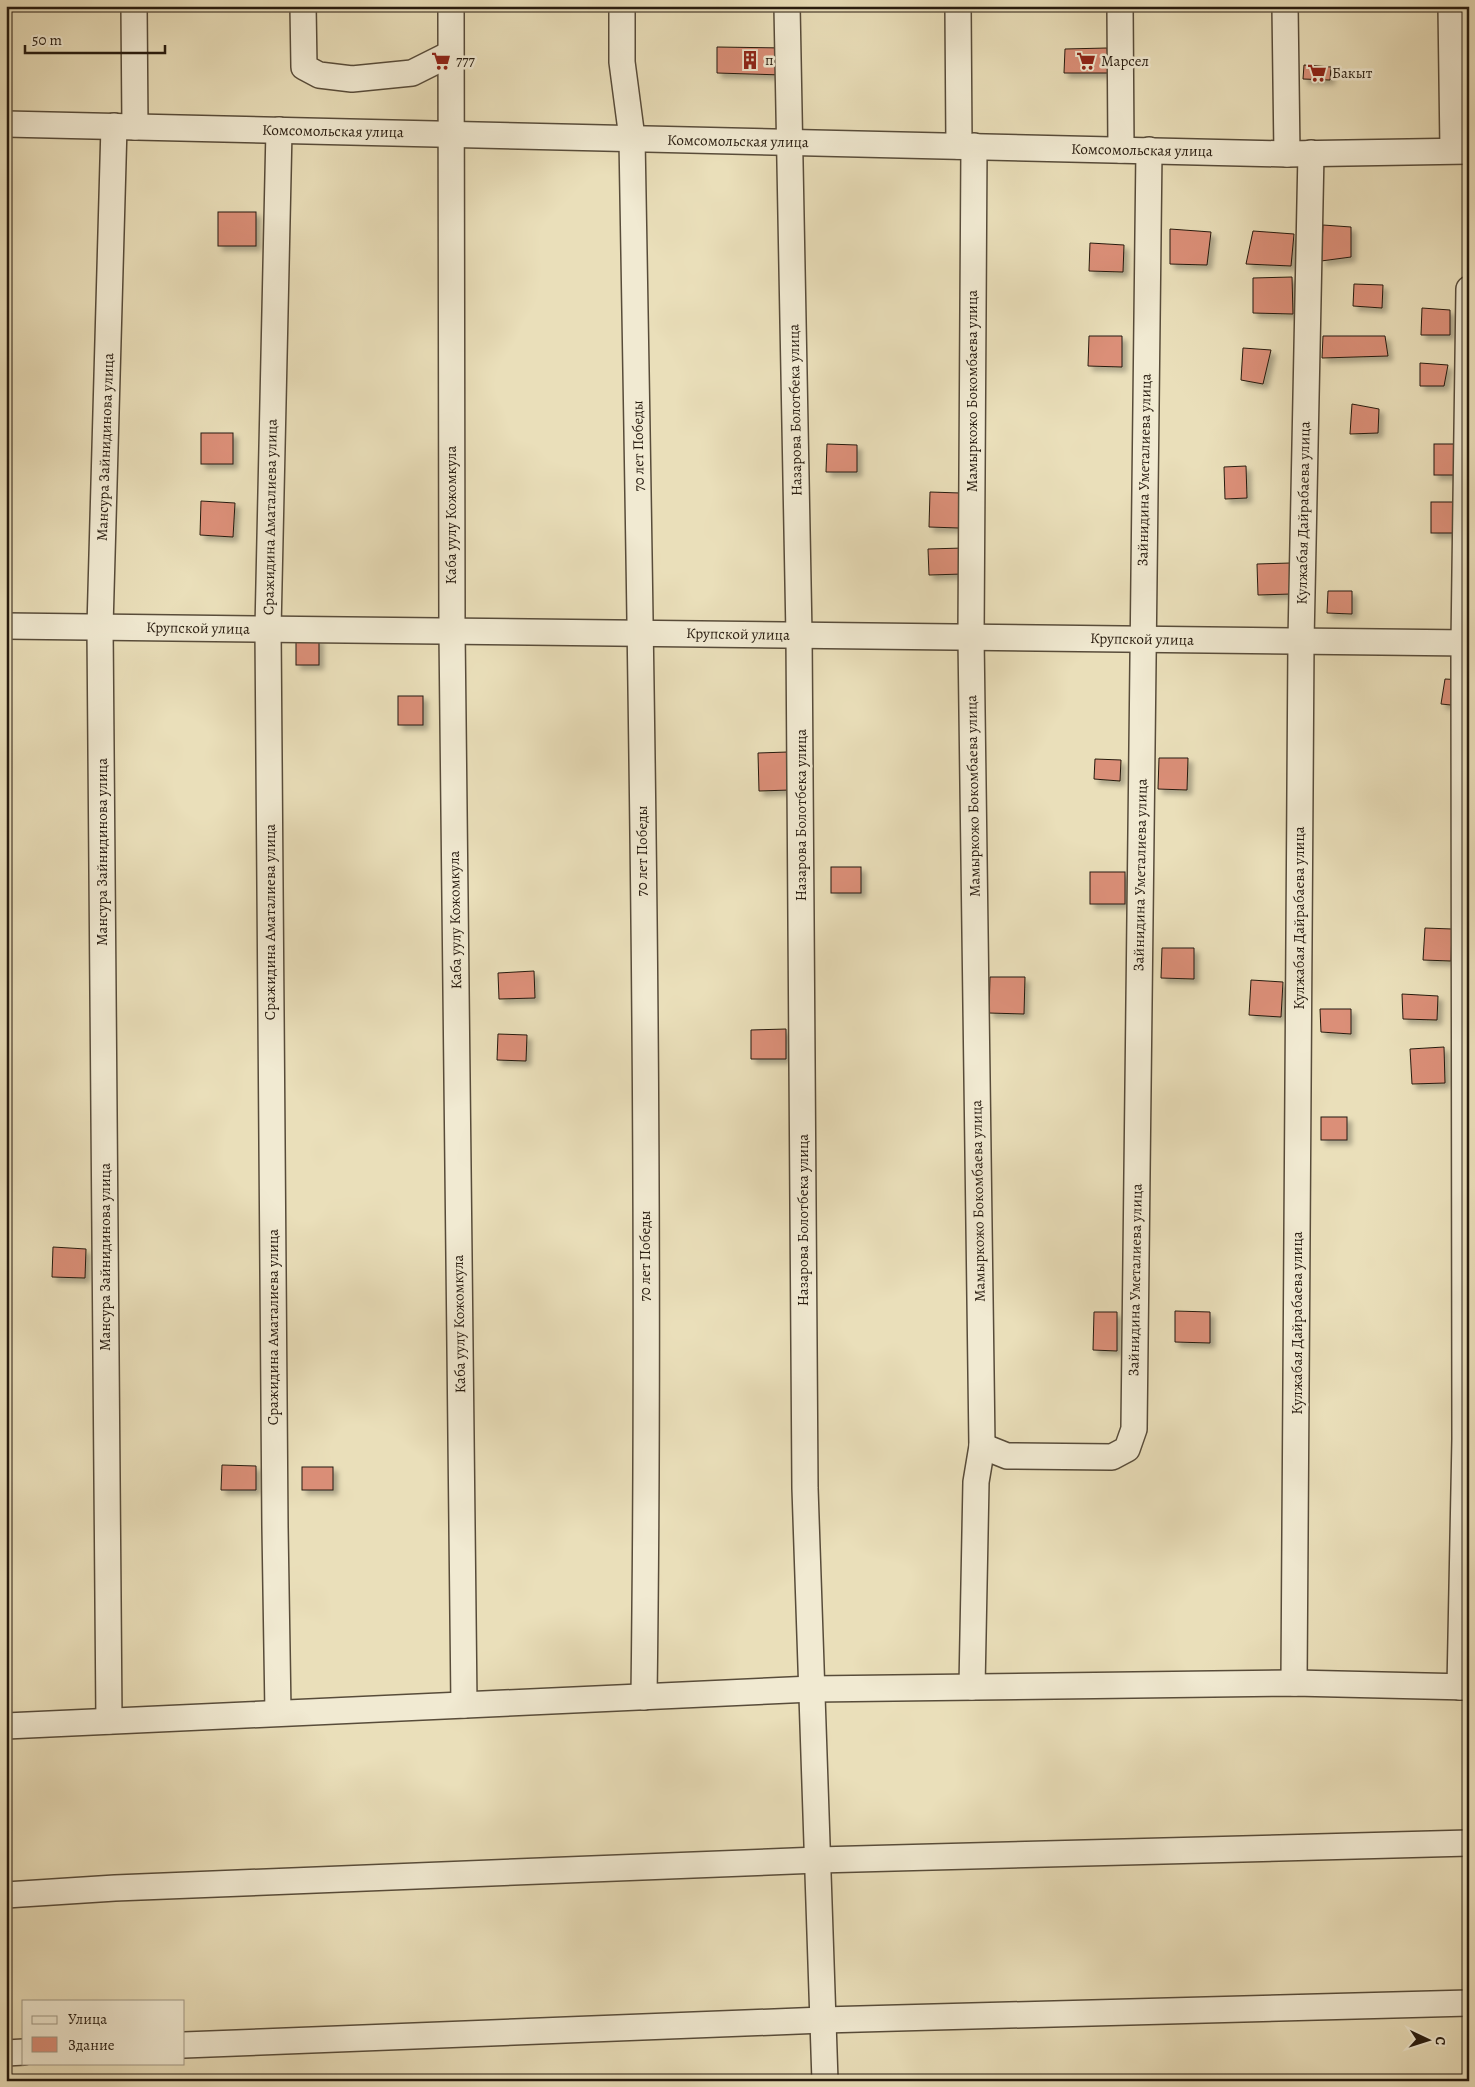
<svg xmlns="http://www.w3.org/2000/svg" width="1475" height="2087" font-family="Alegreya,serif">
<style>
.building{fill:#db8f78;stroke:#271b0f;filter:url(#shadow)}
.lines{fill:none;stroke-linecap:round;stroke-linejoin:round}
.minor-casing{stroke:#584c3a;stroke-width:28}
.minor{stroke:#f1ead2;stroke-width:25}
.labels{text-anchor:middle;stroke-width:5;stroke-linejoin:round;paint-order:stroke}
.poi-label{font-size:15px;fill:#271b0f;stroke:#f1ead2;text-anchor:start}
.street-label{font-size:15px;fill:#271b0f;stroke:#f1ead2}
</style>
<defs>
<filter id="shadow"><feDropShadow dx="4.5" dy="4.5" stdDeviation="2.5" flood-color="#0004"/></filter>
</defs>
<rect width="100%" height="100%" fill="#eadfba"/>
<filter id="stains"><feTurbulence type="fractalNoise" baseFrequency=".004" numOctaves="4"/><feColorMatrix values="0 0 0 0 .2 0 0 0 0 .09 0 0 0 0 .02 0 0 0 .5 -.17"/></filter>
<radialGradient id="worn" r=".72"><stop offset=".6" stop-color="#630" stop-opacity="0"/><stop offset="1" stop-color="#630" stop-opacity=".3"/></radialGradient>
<g class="building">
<path d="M717,47L784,48L783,75L717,73Z"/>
<path d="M1107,48L1109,73H1064L1065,49Z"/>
<path d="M1304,65L1331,67L1330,80L1303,79Z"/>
<rect x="218" y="212" width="38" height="34"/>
<path d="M1323,225L1351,227V257L1321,261Z"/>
<path d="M1170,229L1211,232L1207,265L1170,264Z"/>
<path d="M1253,231L1294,234L1291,266L1246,264Z"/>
<path d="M1090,243L1124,245L1123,272L1089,271Z"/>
<path d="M1292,277L1293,314L1253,313V278Z"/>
<path d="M1354,284L1383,285L1382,308L1353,306Z"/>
<path d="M1422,308L1450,310V335H1421Z"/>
<path d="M1089,336H1122V367L1088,366Z"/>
<path d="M1323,336H1385L1388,356L1322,358Z"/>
<path d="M1243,348L1271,350L1263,384L1241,380Z"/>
<path d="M1420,363L1448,365L1444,386H1420Z"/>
<path d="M1352,404L1379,409L1378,433L1350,434Z"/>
<rect x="201" y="433" width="32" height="31"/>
<path d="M827,444L857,445V472H826Z"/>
<rect x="1434" y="444" width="27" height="31"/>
<path d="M1246,466L1247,498L1225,499L1224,467Z"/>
<path d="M930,492L960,493L959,528L929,527Z"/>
<path d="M201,501L235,503L233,537L200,535Z"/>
<rect x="1431" y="502" width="29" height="31"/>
<path d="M963,548V574L929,575L928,549Z"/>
<path d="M1290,563L1291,594L1258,595L1257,564Z"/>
<path d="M1328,591H1352V614L1327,613Z"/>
<rect x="296" y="638" width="23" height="27"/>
<path d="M1445,679L1464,680L1461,706L1441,704Z"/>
<rect x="398" y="696" width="25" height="29"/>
<path d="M788,752L790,790L759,791L758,753Z"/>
<path d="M1159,758H1188L1187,790L1158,789Z"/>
<path d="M1095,759L1121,760L1120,781L1094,779Z"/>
<rect x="831" y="867" width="30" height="26"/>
<rect x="1090" y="872" width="35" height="32"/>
<path d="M1425,928L1452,929L1451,961L1423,960Z"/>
<path d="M1162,948H1194V979L1161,978Z"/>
<path d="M534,971L535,998L499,999L498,973Z"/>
<path d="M990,977H1025L1024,1014L989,1013Z"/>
<path d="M1251,980L1283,982L1281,1017L1249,1015Z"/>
<path d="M1402,994L1438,996L1437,1020L1403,1019Z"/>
<path d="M1320,1009H1351V1034L1321,1032Z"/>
<path d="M786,1029V1059H751V1030Z"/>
<path d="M498,1034L527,1035L526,1061L497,1060Z"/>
<path d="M1444,1047L1445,1083L1412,1084L1410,1049Z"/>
<rect x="1321" y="1117" width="26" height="23"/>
<path d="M53,1247L86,1249L85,1278L52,1277Z"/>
<path d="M1175,1311L1210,1312V1343L1175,1342Z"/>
<path d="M1094,1312H1117V1351L1093,1350Z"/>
<path d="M222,1465L256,1466V1490H221Z"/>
<rect x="302" y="1467" width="31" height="23"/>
</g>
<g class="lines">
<g class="minor-casing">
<g id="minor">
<path d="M134,6L135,127"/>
<path d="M303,6L304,67L319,75L352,79L412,73L450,54"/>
<path d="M451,6L452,631L464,1705"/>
<path d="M622,6V62L632,138C641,658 651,1177 644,1697"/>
<path d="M787,6L799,635L805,1488L825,2081"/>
<path d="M958,6L959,146"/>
<path d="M1120,6L1121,150"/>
<path d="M1285,6L1287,154"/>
<path d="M1451,6L1453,150"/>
<path d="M6,124L1287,154L1469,151"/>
<path d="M6,626L1469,643"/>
<path d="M982,1446L1007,1456L1112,1457L1127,1449L1134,1429L1149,150"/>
<path d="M1294,1683L1301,641L1311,153"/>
<path d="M972,1687L976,1482L982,1446L971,637L974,146"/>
<path d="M1460,1687L1465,1439L1464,643L1469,289"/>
<path d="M278,1713L275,1527L268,629L279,130"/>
<path d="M109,1721L100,627L114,126"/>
<path d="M6,1726L812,1689L1294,1683L1469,1687"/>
<path d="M6,1895L115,1888L818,1860L1469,1843"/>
<path d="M184,2045L823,2020L1469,2003"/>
<path d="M6,2053L24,2052"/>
</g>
</g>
<use href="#minor" class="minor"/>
</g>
<defs>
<g id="building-bare" transform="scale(1.5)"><path d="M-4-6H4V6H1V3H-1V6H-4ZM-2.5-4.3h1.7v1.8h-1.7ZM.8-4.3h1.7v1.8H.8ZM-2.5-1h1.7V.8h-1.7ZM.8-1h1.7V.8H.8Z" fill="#8f2418" stroke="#f1ead2" stroke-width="2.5" paint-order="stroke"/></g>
<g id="supermarket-bare" transform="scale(1.5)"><path d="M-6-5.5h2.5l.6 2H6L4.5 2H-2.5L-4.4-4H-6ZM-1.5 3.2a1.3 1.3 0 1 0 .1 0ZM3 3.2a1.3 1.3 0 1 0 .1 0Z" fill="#8f2418" stroke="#f1ead2" stroke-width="2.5" paint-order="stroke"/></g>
</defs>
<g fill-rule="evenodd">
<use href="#building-bare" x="750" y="60"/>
<use href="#supermarket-bare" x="441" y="61"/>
<use href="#supermarket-bare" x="1086" y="61"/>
<use href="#supermarket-bare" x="1317" y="73"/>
</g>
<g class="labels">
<g class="poi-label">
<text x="765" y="65">п</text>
<text x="456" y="66">777</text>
<text x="1101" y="66">Марсел</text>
<text x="1332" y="78">Бакыт</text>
</g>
<g class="street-label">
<text transform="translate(333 131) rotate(1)" y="5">Комсомольская улица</text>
<text transform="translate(738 141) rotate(1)" y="5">Комсомольская улица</text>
<text transform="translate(1142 150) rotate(1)" y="5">Комсомольская улица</text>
<text transform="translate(972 391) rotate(-90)" y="5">Мамыркожо Бокомбаева улица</text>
<text transform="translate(795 410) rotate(-91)" y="5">Назарова Болотбека улица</text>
<text transform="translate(638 446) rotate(-91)" y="5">70 лет Победы</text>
<text transform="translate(105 447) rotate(-88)" y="5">Мансура Зайнидинова улица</text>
<text transform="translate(1144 470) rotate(-89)" y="5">Зайнидина Уметалиева улица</text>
<text transform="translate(1303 513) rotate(-89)" y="5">Кулжабая Дайрабаева улица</text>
<text transform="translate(451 515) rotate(-90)" y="5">Каба уулу Кожомкула</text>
<text transform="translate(270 517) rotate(-89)" y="5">Сражидина Аматалиева улица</text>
<text transform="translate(198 628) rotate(1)" y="5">Крупской улица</text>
<text transform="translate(738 634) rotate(1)" y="5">Крупской улица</text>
<text transform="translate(1142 639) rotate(1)" y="5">Крупской улица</text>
<text transform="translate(973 796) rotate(-91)" y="5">Мамыркожо Бокомбаева улица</text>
<text transform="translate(801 815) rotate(-90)" y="5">Назарова Болотбека улица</text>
<text transform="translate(642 851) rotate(-90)" y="5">70 лет Победы</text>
<text transform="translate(102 852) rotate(-90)" y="5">Мансура Зайнидинова улица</text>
<text transform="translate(1140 875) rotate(-89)" y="5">Зайнидина Уметалиева улица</text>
<text transform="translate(1299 918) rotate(-90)" y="5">Кулжабая Дайрабаева улица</text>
<text transform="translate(455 920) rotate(-91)" y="5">Каба уулу Кожомкула</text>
<text transform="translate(270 922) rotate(-90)" y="5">Сражидина Аматалиева улица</text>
<text transform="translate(978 1201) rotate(-91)" y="5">Мамыркожо Бокомбаева улица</text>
<text transform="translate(803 1220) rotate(-90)" y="5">Назарова Болотбека улица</text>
<text transform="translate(645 1256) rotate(-90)" y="5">70 лет Победы</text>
<text transform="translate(105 1257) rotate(-90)" y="5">Мансура Зайнидинова улица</text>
<text transform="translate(1135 1280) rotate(-89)" y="5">Зайнидина Уметалиева улица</text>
<text transform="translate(1297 1323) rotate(-90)" y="5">Кулжабая Дайрабаева улица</text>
<text transform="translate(459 1324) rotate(-91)" y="5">Каба уулу Кожомкула</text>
<text transform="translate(273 1327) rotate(-90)" y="5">Сражидина Аматалиева улица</text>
</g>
</g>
<rect width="1475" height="2087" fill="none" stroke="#eadfba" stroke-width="25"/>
<rect x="8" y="8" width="1460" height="2072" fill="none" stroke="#271b0f" stroke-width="2.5"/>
<rect x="12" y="12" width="1450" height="2062" fill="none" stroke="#271b0f"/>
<rect x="22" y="2000" width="162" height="65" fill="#f1ead2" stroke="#a09784"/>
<rect x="32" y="2016" width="25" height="8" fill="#f1ead2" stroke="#a09784"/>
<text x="68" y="2024" font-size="15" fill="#271b0f">Улица</text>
<rect x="32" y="2037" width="25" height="15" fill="#db8f78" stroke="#a09784"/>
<text x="68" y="2050" font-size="15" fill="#271b0f">Здание</text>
<g transform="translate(1428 2040) rotate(94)" stroke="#f1ead2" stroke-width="4" paint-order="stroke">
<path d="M0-4L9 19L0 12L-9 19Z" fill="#271b0f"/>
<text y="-8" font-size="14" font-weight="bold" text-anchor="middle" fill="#271b0f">С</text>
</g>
<path d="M25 45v8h140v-8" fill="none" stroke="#271b0f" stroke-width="2.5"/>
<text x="32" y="45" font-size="15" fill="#271b0f" stroke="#f1ead2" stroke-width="4" paint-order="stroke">50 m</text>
<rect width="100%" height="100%" filter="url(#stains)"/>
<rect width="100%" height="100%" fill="url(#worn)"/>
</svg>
